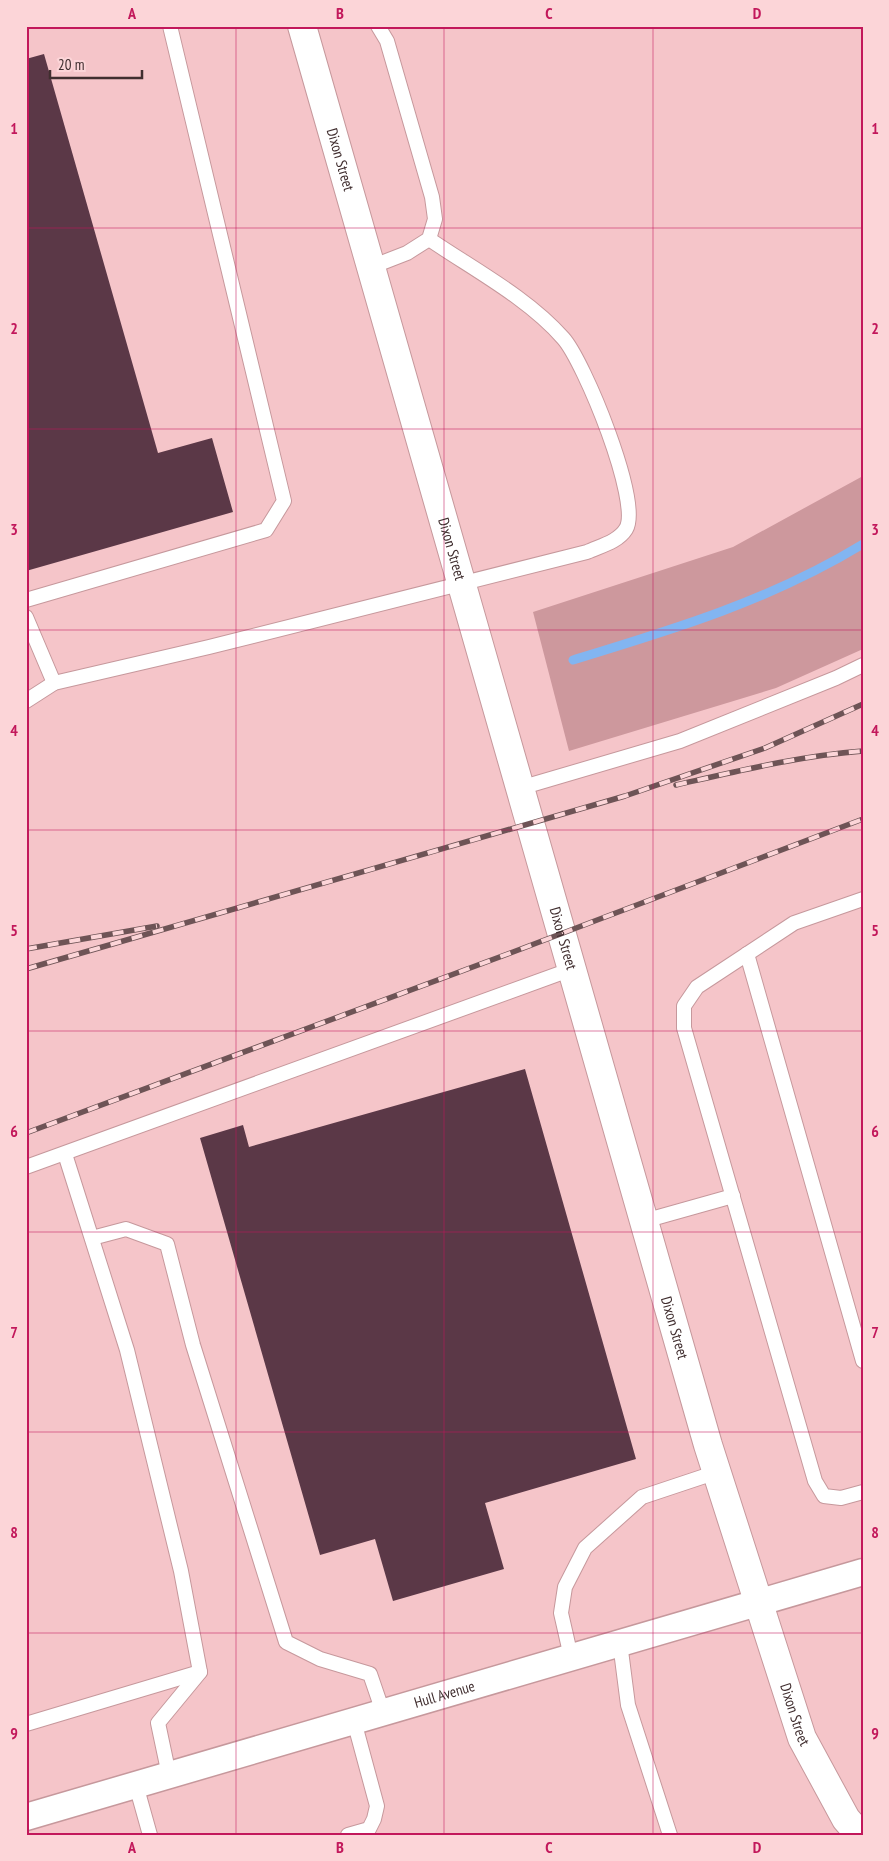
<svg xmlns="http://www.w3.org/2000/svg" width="889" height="1861" font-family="'PT Sans Narrow',sans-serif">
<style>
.green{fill:#cd989d}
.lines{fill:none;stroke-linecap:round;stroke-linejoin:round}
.stream{stroke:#82b5f1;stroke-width:9}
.building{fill:#5b3847}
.service-casing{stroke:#c6989c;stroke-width:16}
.minor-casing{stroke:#c6989c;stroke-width:29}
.tertiary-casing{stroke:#c6989c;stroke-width:30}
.service{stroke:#fff;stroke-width:14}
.minor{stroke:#fff;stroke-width:26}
.tertiary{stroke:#fff;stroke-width:28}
.rail-casing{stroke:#6e5456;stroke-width:5.5}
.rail{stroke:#fcd5d8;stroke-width:4;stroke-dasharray:11;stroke-linecap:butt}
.grid{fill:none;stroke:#c2185b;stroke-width:1;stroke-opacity:0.55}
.labels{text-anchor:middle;stroke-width:5;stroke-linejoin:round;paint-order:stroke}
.street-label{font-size:15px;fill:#402e2f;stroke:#fcd5d8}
.neatline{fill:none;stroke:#c2185b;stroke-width:2}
.grid-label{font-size:16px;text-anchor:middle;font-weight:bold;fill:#c2185b}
</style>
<rect width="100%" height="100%" fill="#f5c5c9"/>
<path class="green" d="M863,476V649L776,688L569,751L533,612L733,547Z"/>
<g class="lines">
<path class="stream" d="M573,660C675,629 771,600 863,544"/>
</g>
<g class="building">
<path d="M44,54L158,453L212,438L233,512L26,571V59Z"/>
<path d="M525,1069L636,1459L485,1503L504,1569L393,1601L375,1539L320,1555L200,1138L243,1125L249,1147Z"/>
</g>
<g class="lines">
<g class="service-casing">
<g id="service">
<path d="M371,267L407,253L429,239L435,219L432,197L387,41L378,26"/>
<path d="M26,600L266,530L284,501L170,26"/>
<path d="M26,617L54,683"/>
<path d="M26,701L54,683L209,647L587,552C600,546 618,542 626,529C642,503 584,361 563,338C528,298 473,269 429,239"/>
<path d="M520,788L680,741L836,678L863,665"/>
<path d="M863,899L794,923L697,987L684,1006V1028L815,1481L824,1496L841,1498L863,1492"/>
<path d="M747,954L863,1361"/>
<path d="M65,1154L127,1350L181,1571L200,1672L158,1723L169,1775"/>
<path d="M26,1167L572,969"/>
<path d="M644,1221L733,1196"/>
<path d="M92,1238L126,1229L167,1244L193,1345L286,1642L320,1659L370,1674L383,1712"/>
<path d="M620,1643L628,1705L670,1835"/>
<path d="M571,1657L561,1613L565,1587L585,1548L642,1497L717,1472"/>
<path d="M26,1724L200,1672"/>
<path d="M136,1785L150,1835"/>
<path d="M348,1835L369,1829L374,1819L377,1806L354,1721"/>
</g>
</g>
<g class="minor-casing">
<g id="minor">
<path id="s1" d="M26,1817L863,1572"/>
</g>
</g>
<g class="tertiary-casing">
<g id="tertiary">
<path id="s2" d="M302,26L708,1445L802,1738L846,1819L860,1835"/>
</g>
</g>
<use href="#service" class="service"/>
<use href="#minor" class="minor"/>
<use href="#tertiary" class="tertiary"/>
<g class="rail-casing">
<g id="rail">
<path d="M676,785C738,771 799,756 863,751"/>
<path d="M26,949L157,926"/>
<path d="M26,969L625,796L765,748L863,704"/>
<path d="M26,1133L513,952L863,819"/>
</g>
</g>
<use href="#rail" class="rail"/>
</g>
<path class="grid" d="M236,26V1835M444,26V1835M653,26V1835M26,228H863M26,429H863M26,630H863M26,830H863M26,1031H863M26,1232H863M26,1432H863M26,1633H863"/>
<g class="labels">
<g class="street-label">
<text dy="5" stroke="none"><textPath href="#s2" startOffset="139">Dixon Street</textPath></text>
<text dy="5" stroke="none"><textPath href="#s2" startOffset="544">Dixon Street</textPath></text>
<text dy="5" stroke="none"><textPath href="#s2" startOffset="949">Dixon Street</textPath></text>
<text dy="5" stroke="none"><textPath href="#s2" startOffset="1354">Dixon Street</textPath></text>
<text dy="5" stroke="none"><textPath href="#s1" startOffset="436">Hull Avenue</textPath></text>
<text dy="5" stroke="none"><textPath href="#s2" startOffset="1759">Dixon Street</textPath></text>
</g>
</g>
<rect width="889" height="1861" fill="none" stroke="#fcd5d8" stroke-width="55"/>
<path d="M50 70v8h92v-8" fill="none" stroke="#402e2f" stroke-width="2.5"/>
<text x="58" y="70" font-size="15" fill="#402e2f" stroke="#fcd5d8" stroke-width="4" paint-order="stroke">20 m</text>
<rect x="28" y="28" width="834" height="1806" class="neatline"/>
<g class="grid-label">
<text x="132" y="19">A</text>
<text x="340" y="19">B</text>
<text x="549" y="19">C</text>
<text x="757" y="19">D</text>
<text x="14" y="134">1</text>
<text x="875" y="134">1</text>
<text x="14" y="334">2</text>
<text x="875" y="334">2</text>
<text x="14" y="535">3</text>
<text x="875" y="535">3</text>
<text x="14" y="736">4</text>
<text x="875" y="736">4</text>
<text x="14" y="936">5</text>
<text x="875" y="936">5</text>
<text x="14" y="1137">6</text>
<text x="875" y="1137">6</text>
<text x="14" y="1338">7</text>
<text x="875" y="1338">7</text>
<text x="14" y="1538">8</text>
<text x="875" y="1538">8</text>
<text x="14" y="1739">9</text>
<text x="875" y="1739">9</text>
<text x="132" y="1853">A</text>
<text x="340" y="1853">B</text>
<text x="549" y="1853">C</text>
<text x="757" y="1853">D</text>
</g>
</svg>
